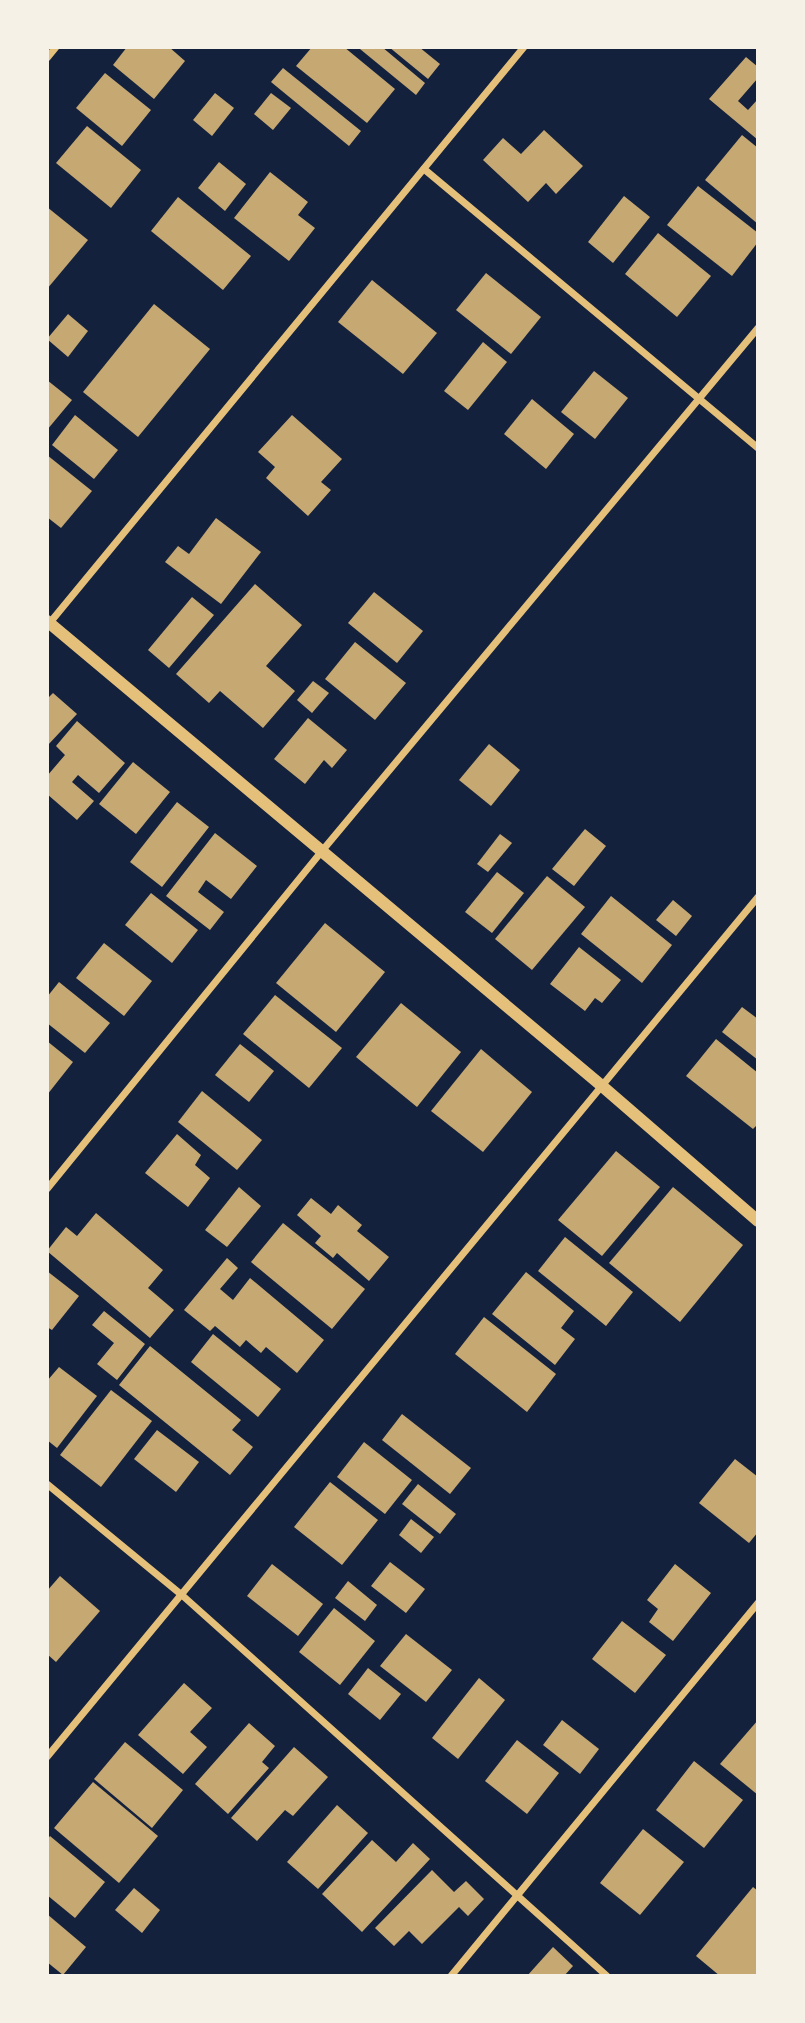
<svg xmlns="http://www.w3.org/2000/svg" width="805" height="2023" font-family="'Golos Text',sans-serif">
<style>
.building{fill:#c6a872}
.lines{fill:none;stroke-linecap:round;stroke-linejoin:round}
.minor{stroke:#e5c07b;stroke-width:7}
.tertiary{stroke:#e5c07b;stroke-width:12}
</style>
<rect width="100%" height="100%" fill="#14213d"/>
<g class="building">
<path d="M127,47H169L185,61L154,99L113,65Z"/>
<path d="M312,47H344L395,89L367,123L296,66Z"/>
<path d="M362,47H382L425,83L416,95L360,49Z"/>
<path d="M389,47H419L440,64L428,79Z"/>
<path d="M746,57L758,67V78L738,101L748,110L758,99V140L709,99Z"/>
<path d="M283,68L361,131L349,146L271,82Z"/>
<path d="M105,73L151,110L122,146L76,108Z"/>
<path d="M215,93L234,108L212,136L193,120Z"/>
<path d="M271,93L291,108L273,130L254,114Z"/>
<path d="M87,126L141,170L111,208L56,163Z"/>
<path d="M544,130L583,166L556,194L546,183L528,202L483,160L503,138L521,154Z"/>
<path d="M742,135L758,148V224L705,180Z"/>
<path d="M219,162L246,184L225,211L198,188Z"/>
<path d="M270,172L308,202L298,215L315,228L289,261L234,218Z"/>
<path d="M698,186L758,233V242L732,276L667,225Z"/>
<path d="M624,196L650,217L613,263L588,242Z"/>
<path d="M178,197L251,256L223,290L151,231Z"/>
<path d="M47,207L88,240L47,289Z"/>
<path d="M658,233L711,276L677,317L625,274Z"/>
<path d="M486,273L541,317L511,354L456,310Z"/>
<path d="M372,280L437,333L403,374L338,322Z"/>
<path d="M154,304L210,349L138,437L83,392Z"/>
<path d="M68,314L88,331L68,357L47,339Z"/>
<path d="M483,342L507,362L468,410L444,391Z"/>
<path d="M594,371L628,398L595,439L561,412Z"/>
<path d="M47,380L72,400L47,430Z"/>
<path d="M532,399L574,434L546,469L504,434Z"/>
<path d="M75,415L118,450L94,479L52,445Z"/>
<path d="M292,415L342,459L321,482L331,490L308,516L266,478L275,467L258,452Z"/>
<path d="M47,455L92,491L61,528L47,517Z"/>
<path d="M216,518L261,552L221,604L165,562L178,546L189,554Z"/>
<path d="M255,584L302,625L266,666L295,691L263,728L220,691L209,703L176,674Z"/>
<path d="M374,592L423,631L397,663L348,623Z"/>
<path d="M192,597L214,615L169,668L148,650Z"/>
<path d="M355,642L406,683L375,720L325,679Z"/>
<path d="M313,681L329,693L312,713L297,700Z"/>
<path d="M53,693L77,714L47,746V699Z"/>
<path d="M308,718L347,750L332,768L324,760L305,784L274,759Z"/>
<path d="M77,721L125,763L99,793L78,775L72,782L94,801L77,820L47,794V776L65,755L56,746Z"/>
<path d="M489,744L520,770L491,806L459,780Z"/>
<path d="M133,762L170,792L136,834L99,804Z"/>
<path d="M177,802L209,827L162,887L130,862Z"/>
<path d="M585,829L606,846L574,886L552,869Z"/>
<path d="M215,833L257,866L231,899L206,880L198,892L224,912L210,930L166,896Z"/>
<path d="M500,834L512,843L488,872L477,864Z"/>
<path d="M497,872L524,893L492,933L465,912Z"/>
<path d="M547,876L585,907L532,970L495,939Z"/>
<path d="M151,893L198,930L172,963L125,925Z"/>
<path d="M611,896L672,945L642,983L581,934Z"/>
<path d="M673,900L692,916L676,936L656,920Z"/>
<path d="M325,923L385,972L336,1032L276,983Z"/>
<path d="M104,943L152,981L124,1016L76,978Z"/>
<path d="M579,947L621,980L602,1003L595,998L585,1011L550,984Z"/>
<path d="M59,982L110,1023L85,1053L47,1023V997Z"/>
<path d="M275,995L342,1048L309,1088L243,1034Z"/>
<path d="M401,1003L461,1052L417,1107L356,1057Z"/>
<path d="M742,1007L758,1019V1060L722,1032Z"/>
<path d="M716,1039L758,1073V1124L753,1129L686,1076Z"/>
<path d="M47,1041L73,1062L47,1095Z"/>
<path d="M240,1044L274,1071L249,1102L215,1075Z"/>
<path d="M481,1049L532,1092L483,1152L431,1111Z"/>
<path d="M202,1091L262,1140L237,1170L178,1122Z"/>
<path d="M177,1134L201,1155L195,1165L210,1178L188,1207L145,1173Z"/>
<path d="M616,1151L660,1187L602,1256L558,1220Z"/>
<path d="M239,1187L261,1206L227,1247L205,1230Z"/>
<path d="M673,1187L743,1245L680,1322L609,1263Z"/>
<path d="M311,1198L331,1214L338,1205L362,1225L357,1231L389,1257L369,1281L337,1253L333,1258L315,1243L321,1236L297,1215Z"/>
<path d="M96,1213L163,1270L148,1288L174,1310L150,1338L47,1251L66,1227L77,1236Z"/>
<path d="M283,1223L365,1289L332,1329L251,1262Z"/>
<path d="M565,1237L633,1292L606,1326L538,1271Z"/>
<path d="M227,1258L238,1268L220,1289L233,1300L250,1278L324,1340L297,1373L266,1347L261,1353L246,1340L240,1347L215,1326L210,1331L184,1310Z"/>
<path d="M47,1271L79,1296L52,1330L47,1327Z"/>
<path d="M526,1272L574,1311L561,1328L575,1339L555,1365L492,1314Z"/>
<path d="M104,1311L145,1344L117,1380L97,1364L114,1343L92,1325Z"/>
<path d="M484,1317L556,1374L527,1412L455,1354Z"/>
<path d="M213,1334L281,1389L258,1417L191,1362Z"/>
<path d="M150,1346L241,1420L232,1430L253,1447L230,1475L119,1385Z"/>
<path d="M59,1367L97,1396L57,1448L47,1440V1381Z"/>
<path d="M111,1390L152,1421L101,1487L60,1455Z"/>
<path d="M402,1414L471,1468L450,1494L382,1440Z"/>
<path d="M157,1430L199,1462L176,1492L134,1459Z"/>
<path d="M364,1442L412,1480L385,1514L337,1477Z"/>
<path d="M735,1459L758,1477V1532L749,1543L699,1503Z"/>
<path d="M330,1482L378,1520L342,1565L294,1527Z"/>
<path d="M418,1484L456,1514L440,1534L402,1504Z"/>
<path d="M411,1519L434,1537L421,1553L399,1535Z"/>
<path d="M390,1562L425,1589L406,1613L371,1586Z"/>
<path d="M272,1564L323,1604L298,1636L247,1596Z"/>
<path d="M675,1564L711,1593L673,1641L649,1622L658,1609L647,1600Z"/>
<path d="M60,1576L100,1611L56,1662L47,1654V1591Z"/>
<path d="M348,1581L377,1605L365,1621L335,1598Z"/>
<path d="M334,1608L375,1641L340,1685L299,1652Z"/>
<path d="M622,1621L666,1655L635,1693L592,1659Z"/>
<path d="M406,1634L452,1670L426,1702L380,1666Z"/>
<path d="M368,1668L401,1694L380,1720L348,1694Z"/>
<path d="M479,1678L505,1700L458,1759L432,1738Z"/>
<path d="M184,1683L212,1708L190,1732L207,1747L183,1774L138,1735Z"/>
<path d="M562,1720L599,1749L580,1774L543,1745Z"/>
<path d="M758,1720V1795L720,1764Z"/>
<path d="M249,1723L275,1746L262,1762L269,1768L228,1814L195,1784Z"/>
<path d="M517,1740L559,1773L527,1814L485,1781Z"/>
<path d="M125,1742L183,1790L152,1828L94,1779Z"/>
<path d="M294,1747L328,1777L293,1816L285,1810L257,1841L231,1818Z"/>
<path d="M694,1761L743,1800L704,1848L656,1810Z"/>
<path d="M93,1782L158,1836L119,1883L54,1828Z"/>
<path d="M337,1805L368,1833L318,1889L287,1862Z"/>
<path d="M643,1829L684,1862L640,1915L600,1883Z"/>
<path d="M50,1836L105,1882L75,1918L47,1895V1840Z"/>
<path d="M372,1840L396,1862L413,1843L430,1859L362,1932L322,1894Z"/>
<path d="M432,1870L454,1892L466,1881L484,1899L468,1916L459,1907L422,1944L409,1931L394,1946L375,1928Z"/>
<path d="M753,1887L758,1891V1976H720L696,1956Z"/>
<path d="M134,1888L160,1910L142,1933L115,1910Z"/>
<path d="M47,1914L86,1947L63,1975L47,1962Z"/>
<path d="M553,1947L573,1966L564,1976H527Z"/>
</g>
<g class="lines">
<g class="minor">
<path d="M47,58L56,47"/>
<path d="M424,169L758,448"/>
<path d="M48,625L524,47"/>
<path d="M47,1189L322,851L758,328"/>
<path d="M47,1484L183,1596L607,1976"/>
<path d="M47,1757L758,897"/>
<path d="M451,1976L758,1603"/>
</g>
<path class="tertiary" d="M47,621L602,1086L758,1221"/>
</g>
<rect width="805" height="2023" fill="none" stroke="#f6f1e7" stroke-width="98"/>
</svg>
